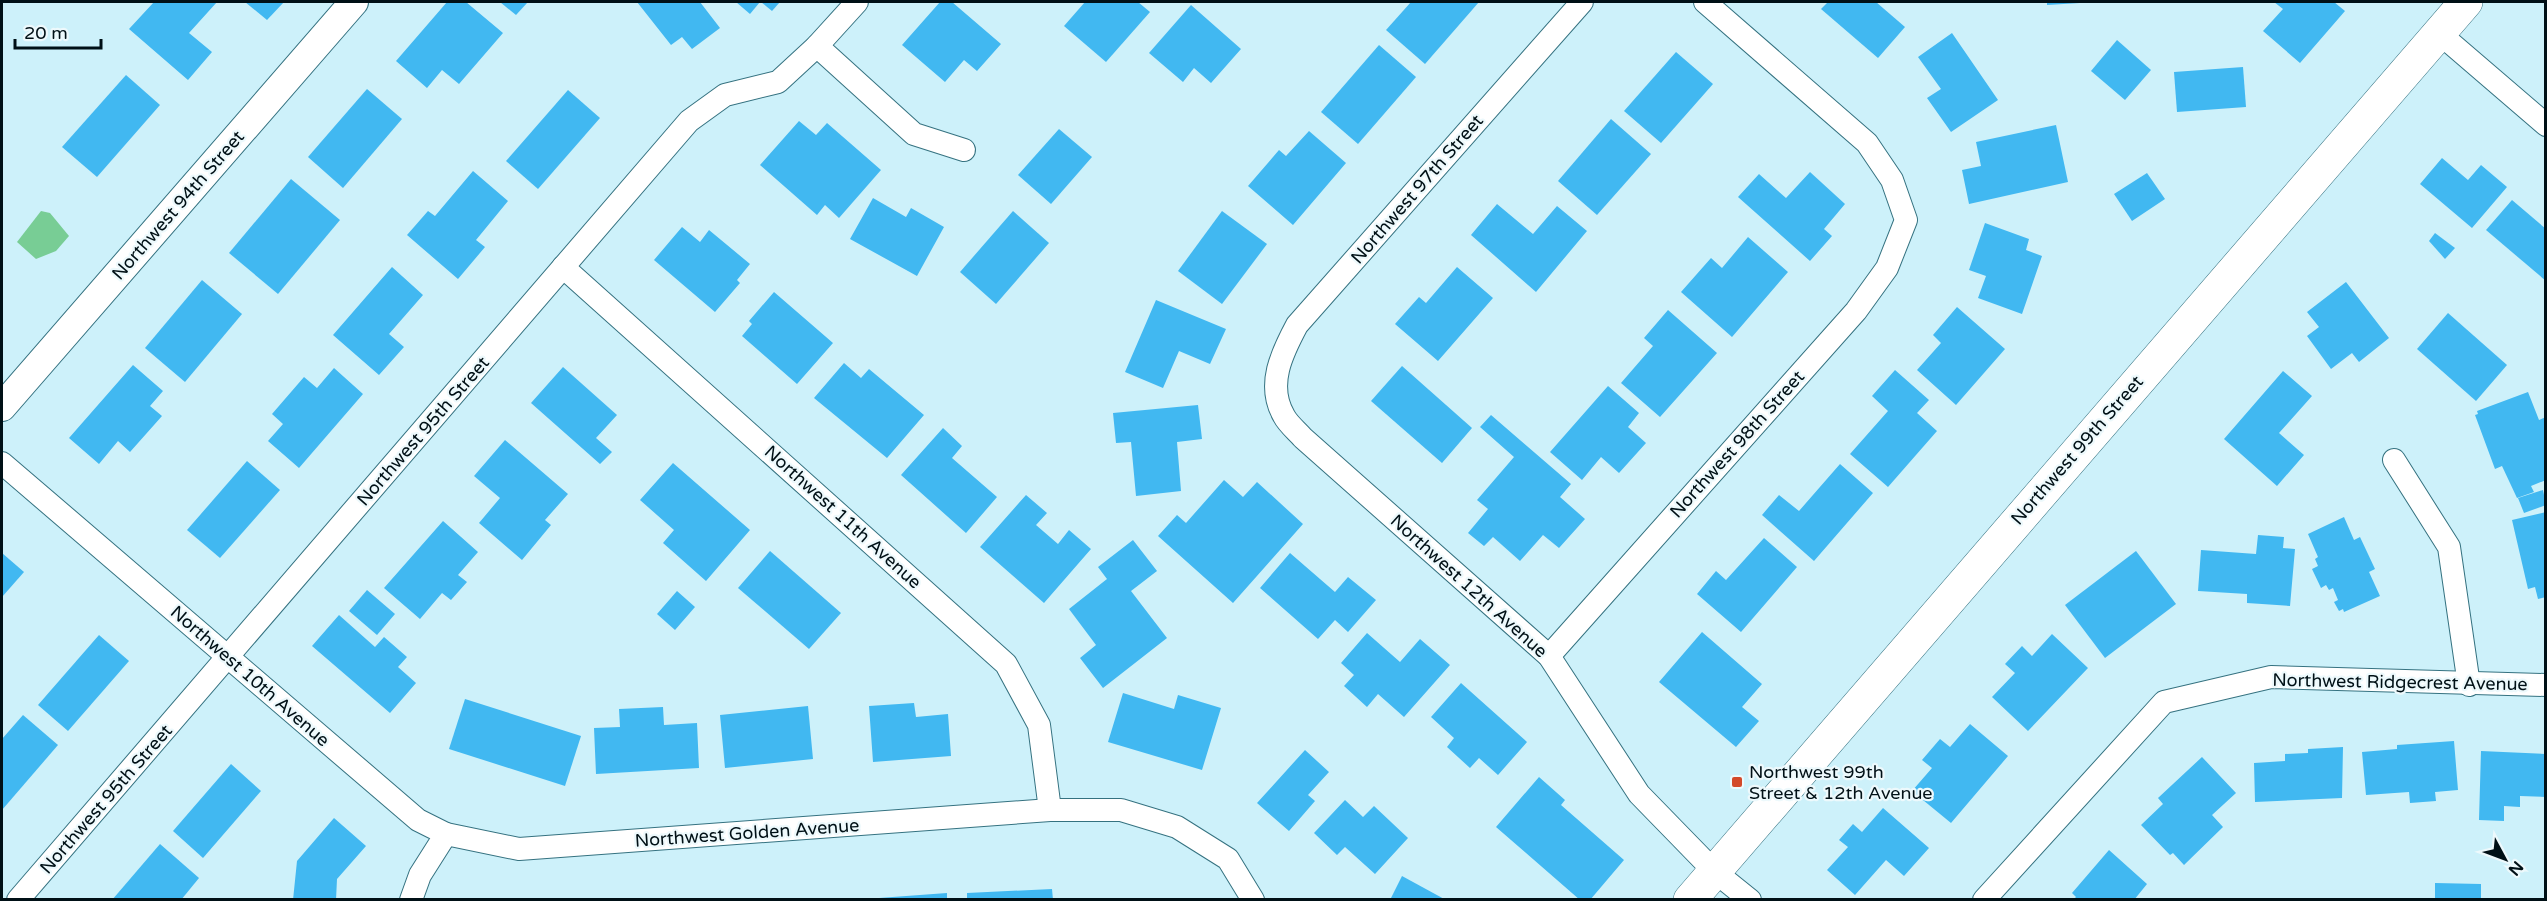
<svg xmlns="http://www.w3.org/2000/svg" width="2547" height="901" font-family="'Varela Round',sans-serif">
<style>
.green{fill:#78cd95}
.building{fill:#41b8f1}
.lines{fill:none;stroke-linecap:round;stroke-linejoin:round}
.minor-casing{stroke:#357280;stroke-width:24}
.tertiary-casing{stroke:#357280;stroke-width:30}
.secondary-casing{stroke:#357280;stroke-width:34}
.minor{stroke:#fff;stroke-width:22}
.tertiary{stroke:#fff;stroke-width:28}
.secondary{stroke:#fff;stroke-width:33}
.poi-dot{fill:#d34929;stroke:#edf9fc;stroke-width:2}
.labels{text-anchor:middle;stroke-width:4.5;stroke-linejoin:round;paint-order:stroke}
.street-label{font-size:18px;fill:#001016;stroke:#edf9fc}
.poi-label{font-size:18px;fill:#001016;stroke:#edf9fc;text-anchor:start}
</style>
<rect width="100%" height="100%" fill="#cdf1fa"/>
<path class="green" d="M41,211L50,213L69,236L56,251L36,259L17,242Z"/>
<g class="building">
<path d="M154,2H217L189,33L212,52L188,80L129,29Z"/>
<path d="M245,2H284L267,20Z"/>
<path d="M447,2H466L503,33L459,84L442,70L427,88L396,61Z"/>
<path d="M500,2H528L516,15Z"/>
<path d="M637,2H700L720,28L692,49L682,37L671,45Z"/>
<path d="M736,2H760L750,14Z"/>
<path d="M761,2H780L772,11Z"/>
<path d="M940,2H952L1001,44L977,71L964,60L945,82L902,45Z"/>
<path d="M1085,2H1138L1150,12L1106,62L1064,26Z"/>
<path d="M1411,2H1479L1425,64L1386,30Z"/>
<path d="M1828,2H1876L1905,27L1878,58L1821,9Z"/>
<path d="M2047,2H2080V3L2047,5Z"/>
<path d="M2274,2H2334L2345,11L2300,63L2263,31L2283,9Z"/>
<path d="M1191,5L1241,49L1211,83L1194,68L1183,82L1149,53Z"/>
<path d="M1952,33L1998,100L1951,132L1927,98L1941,89L1918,57Z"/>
<path d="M2117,40L2151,70L2125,100L2091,71Z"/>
<path d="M1379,45L1416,77L1358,144L1321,112Z"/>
<path d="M1676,52L1713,84L1661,143L1624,111Z"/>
<path d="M2243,67L2246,107L2177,112L2174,72Z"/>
<path d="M126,75L160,105L97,177L62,147Z"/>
<path d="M367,89L402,119L343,188L308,157Z"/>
<path d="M568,90L600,118L538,189L506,161Z"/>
<path d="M1611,119L1651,154L1597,215L1558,181Z"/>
<path d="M799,121L816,135L827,123L881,170L839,218L825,205L817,215L760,165Z"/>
<path d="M2056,125L2068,182L1969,204L1962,170L1981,166L1976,142Z"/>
<path d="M1059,129L1092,157L1051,204L1018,175Z"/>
<path d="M1309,131L1346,163L1293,225L1248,186L1279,150L1286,156Z"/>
<path d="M2442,158L2468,180L2481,165L2507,187L2472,228L2420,184Z"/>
<path d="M473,171L508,201L476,240L485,247L458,279L407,235L428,211L435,216Z"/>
<path d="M1810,172L1845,204L1824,229L1832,236L1810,261L1738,197L1759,174L1786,198Z"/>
<path d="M2147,173L2165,199L2132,221L2114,194Z"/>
<path d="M291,179L340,220L278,294L229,253Z"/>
<path d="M873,198L906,217L911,208L944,227L917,276L850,239Z"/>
<path d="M2512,200L2546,229V281L2486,230Z"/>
<path d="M1497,204L1533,234L1557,206L1587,231L1536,292L1471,235Z"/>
<path d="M1013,211L1049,243L996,304L960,272Z"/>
<path d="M1222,211L1267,244L1222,304L1178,271Z"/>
<path d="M1985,223L2029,239L2026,250L2042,256L2022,314L1978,298L1986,276L1969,270Z"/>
<path d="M682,227L700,242L709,230L750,264L737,280L740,283L715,312L654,260Z"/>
<path d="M2435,233L2455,248L2445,259L2429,241Z"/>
<path d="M1748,237L1788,272L1732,337L1681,292L1711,258L1722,268Z"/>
<path d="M392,267L423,295L389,334L404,347L379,375L333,335Z"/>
<path d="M1457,267L1493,298L1438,361L1395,324L1419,297L1426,303Z"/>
<path d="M202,280L242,314L185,382L145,348Z"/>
<path d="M2346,282L2389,338L2359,362L2352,353L2331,369L2307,336L2319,327L2307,312Z"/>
<path d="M774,292L833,343L797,384L742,336L752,324L749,321Z"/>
<path d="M1156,300L1226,329L1210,364L1179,351L1163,388L1125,372Z"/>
<path d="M1957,307L2005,349L1956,405L1917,370L1941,343L1933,335Z"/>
<path d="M1668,310L1717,353L1660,417L1621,383L1653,346L1644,338Z"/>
<path d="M2448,313L2507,365L2476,401L2417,349Z"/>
<path d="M844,363L861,378L869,369L924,415L887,458L814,398Z"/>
<path d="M133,365L163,391L150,406L162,416L130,452L118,441L99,464L69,438Z"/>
<path d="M1402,366L1472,428L1442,463L1371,401Z"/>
<path d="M563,367L617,415L596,438L612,452L600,464L531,403Z"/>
<path d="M334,368L363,394L299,468L268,441L283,424L272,414L304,377L317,388Z"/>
<path d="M1895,370L1929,400L1917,413L1937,431L1888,487L1850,454L1888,411L1872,396Z"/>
<path d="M2283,371L2312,396L2279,433L2304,455L2277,486L2224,439Z"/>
<path d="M1608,386L1639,413L1628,427L1646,443L1619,473L1601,457L1582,480L1550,452Z"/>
<path d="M2528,392L2539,420L2546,417V480L2531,486L2534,492L2517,498L2502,466L2495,469L2475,415L2478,414L2477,411Z"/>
<path d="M1198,405L1202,439L1177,442L1181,491L1136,496L1131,442L1116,443L1113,413Z"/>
<path d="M1491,415L1571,484L1560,497L1585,519L1559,548L1543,535L1520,561L1493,537L1484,546L1468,533L1488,509L1477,500L1514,457L1480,427Z"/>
<path d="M943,428L962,446L952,458L997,497L966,533L901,475Z"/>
<path d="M505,440L568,494L545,520L551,525L522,560L479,523L500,498L474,476Z"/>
<path d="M247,461L280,490L220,558L187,530Z"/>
<path d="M673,463L750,530L706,581L663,543L674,530L640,500Z"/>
<path d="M1840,464L1873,493L1814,561L1762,515L1779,495L1799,511Z"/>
<path d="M1224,480L1243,497L1257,482L1303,524L1233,603L1158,536L1177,515L1186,523Z"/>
<path d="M2543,490L2546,505L2524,513L2518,498Z"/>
<path d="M1026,495L1047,513L1036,525L1058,544L1069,530L1091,549L1044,603L980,547Z"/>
<path d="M2546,512V597L2538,599L2535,587L2528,589L2512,520Z"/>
<path d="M2344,517L2354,540L2360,537L2375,569L2369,572L2380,596L2344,612L2343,609L2339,611L2334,602L2338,600L2333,588L2329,590L2326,585L2321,588L2312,569L2318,566L2315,559L2318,557L2308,534Z"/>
<path d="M443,521L478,552L458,575L467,582L451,600L442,593L420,619L384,588Z"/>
<path d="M2258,535L2284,537L2283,548L2295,549L2290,606L2247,603V594L2198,591L2201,550L2256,554Z"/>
<path d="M1764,538L1797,567L1741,632L1697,594L1716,571L1726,580Z"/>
<path d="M1133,540L1157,571L1131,591L1167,638L1103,688L1080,658L1096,645L1069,609L1107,579L1098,567Z"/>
<path d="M770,551L841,613L809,649L738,588Z"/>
<path d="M2136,551L2176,604L2105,658L2065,605Z"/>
<path d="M2,553L24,572L2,597Z"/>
<path d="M1290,553L1335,592L1348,577L1376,600L1348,632L1335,620L1318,639L1260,588Z"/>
<path d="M367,590L395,614L377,635L349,611Z"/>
<path d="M677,591L695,607L675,630L657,614Z"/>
<path d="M339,615L375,647L384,637L407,657L398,667L416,683L390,713L312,646Z"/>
<path d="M1702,632L1762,684L1742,707L1759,721L1736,747L1659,682Z"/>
<path d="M1367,633L1400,662L1420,639L1450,665L1404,717L1378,694L1367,707L1344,686L1354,675L1341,663Z"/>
<path d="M2052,634L2088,668L2028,731L1992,697L2015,673L2005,664L2022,646L2032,656Z"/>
<path d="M99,635L129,661L68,731L38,705Z"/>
<path d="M1461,683L1527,742L1498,775L1479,758L1470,768L1447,747L1454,738L1431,717Z"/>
<path d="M1123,693L1174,709L1178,695L1221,708L1202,770L1108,742Z"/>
<path d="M465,699L581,736L565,786L449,749Z"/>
<path d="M914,703L916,717L948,714L951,756L873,762L869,706Z"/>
<path d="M808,706L813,759L725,768L720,715Z"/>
<path d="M663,707L664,725L697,723L699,768L596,774L594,728L620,727L619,709Z"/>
<path d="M23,715L58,745L2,810V739Z"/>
<path d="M1970,724L2008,756L1951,823L1912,791L1932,768L1922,760L1940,739L1950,747Z"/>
<path d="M2454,741L2458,790L2435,792L2436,801L2410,803L2409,792L2366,795L2362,752L2397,749V745Z"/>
<path d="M2343,747L2342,798L2255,802L2254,763L2285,761V754L2308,753V749Z"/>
<path d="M1305,750L1329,772L1308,795L1315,801L1289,831L1257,803Z"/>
<path d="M2481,751L2546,754V797L2520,796V807L2504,806V821L2479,820Z"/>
<path d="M2202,757L2236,793L2212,815L2223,827L2184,865L2173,853L2170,855L2141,825L2163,804L2158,798Z"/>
<path d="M231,764L261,791L203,858L173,831Z"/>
<path d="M1539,777L1565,800L1561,805L1624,860L1590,900H1580L1496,827Z"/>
<path d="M1345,800L1363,817L1374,806L1408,838L1375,874L1345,847L1337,855L1314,833Z"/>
<path d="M1883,808L1929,848L1904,876L1886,860L1855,895L1827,870L1848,847L1839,840L1853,824L1862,832Z"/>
<path d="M334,818L366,846L337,879L336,900H293L297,861Z"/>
<path d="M160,844L199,878L181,900H112Z"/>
<path d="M2109,850L2147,884L2134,900H2073L2076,897L2072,893Z"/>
<path d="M1402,876L1446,900H1390Z"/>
<path d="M2435,883L2481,884V900H2435Z"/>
<path d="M1052,889L1053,900H967V893Z"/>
<path d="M947,893V900H879V898Z"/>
</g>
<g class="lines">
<g class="minor-casing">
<g id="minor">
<path d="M1582,2L1297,325C1282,353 1266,385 1284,416C1288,424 1297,431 1303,438L1549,656L1639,794L1714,871L1750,900"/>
<path d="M2439,33L2546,125"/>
<path d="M817,46L914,134L964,150"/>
<path d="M563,267L1006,664L1039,725L1050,810"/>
<path d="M2394,460L2449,547L2469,685"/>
<path d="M2,463L418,820L446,834L420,875L411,900"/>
<path d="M1549,656L1856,311L1887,268L1906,220L1892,180L1867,143L1705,2"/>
<path d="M446,834L519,849L1050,810H1121L1177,827L1228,859L1253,900"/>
<path d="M18,900L689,121L725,95L778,82L817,46L857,2"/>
<path d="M1984,900L2164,702L2271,677L2546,685"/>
</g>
</g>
<g class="tertiary-casing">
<path id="tertiary" d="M2,407L354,2"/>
</g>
<g class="secondary-casing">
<path id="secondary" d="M1690,900L2466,2"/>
</g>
<use href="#minor" class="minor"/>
<use href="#tertiary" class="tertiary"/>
<use href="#secondary" class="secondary"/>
</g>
<rect class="poi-dot" x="1731" y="776" width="12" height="12" rx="3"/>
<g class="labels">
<g class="street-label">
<text transform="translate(1417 189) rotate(-49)" y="6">Northwest 97th Street</text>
<text transform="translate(178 205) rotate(-49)" y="6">Northwest 94th Street</text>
<text transform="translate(423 431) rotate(-49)" y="6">Northwest 95th Street</text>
<text transform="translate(1737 444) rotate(-48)" y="6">Northwest 98th Street</text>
<text transform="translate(2077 450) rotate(-49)" y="6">Northwest 99th Street</text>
<text transform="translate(843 517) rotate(42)" y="6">Northwest 11th Avenue</text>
<text transform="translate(1469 586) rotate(42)" y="6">Northwest 12th Avenue</text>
<text transform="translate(250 676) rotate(41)" y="6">Northwest 10th Avenue</text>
<text transform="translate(2400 682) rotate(1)" y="6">Northwest Ridgecrest Avenue</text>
<text transform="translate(106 799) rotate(-49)" y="6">Northwest 95th Street</text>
<text transform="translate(747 833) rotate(-4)" y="6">Northwest Golden Avenue</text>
</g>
<g class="poi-label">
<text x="1749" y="778">Northwest 99th<tspan x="1749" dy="21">Street &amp; 12th Avenue</tspan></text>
</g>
</g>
<rect width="2547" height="901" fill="none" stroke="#001016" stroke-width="6"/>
<g transform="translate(2505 859) rotate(131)" stroke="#edf9fc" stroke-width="4.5" paint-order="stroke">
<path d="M0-4.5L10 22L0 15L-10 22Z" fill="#001016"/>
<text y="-9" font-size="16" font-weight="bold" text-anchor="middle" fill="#001016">N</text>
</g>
<path d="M15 39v9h86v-9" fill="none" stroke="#001016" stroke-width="3"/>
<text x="24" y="39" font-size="18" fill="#001016" stroke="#edf9fc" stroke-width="4.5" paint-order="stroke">20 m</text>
</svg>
